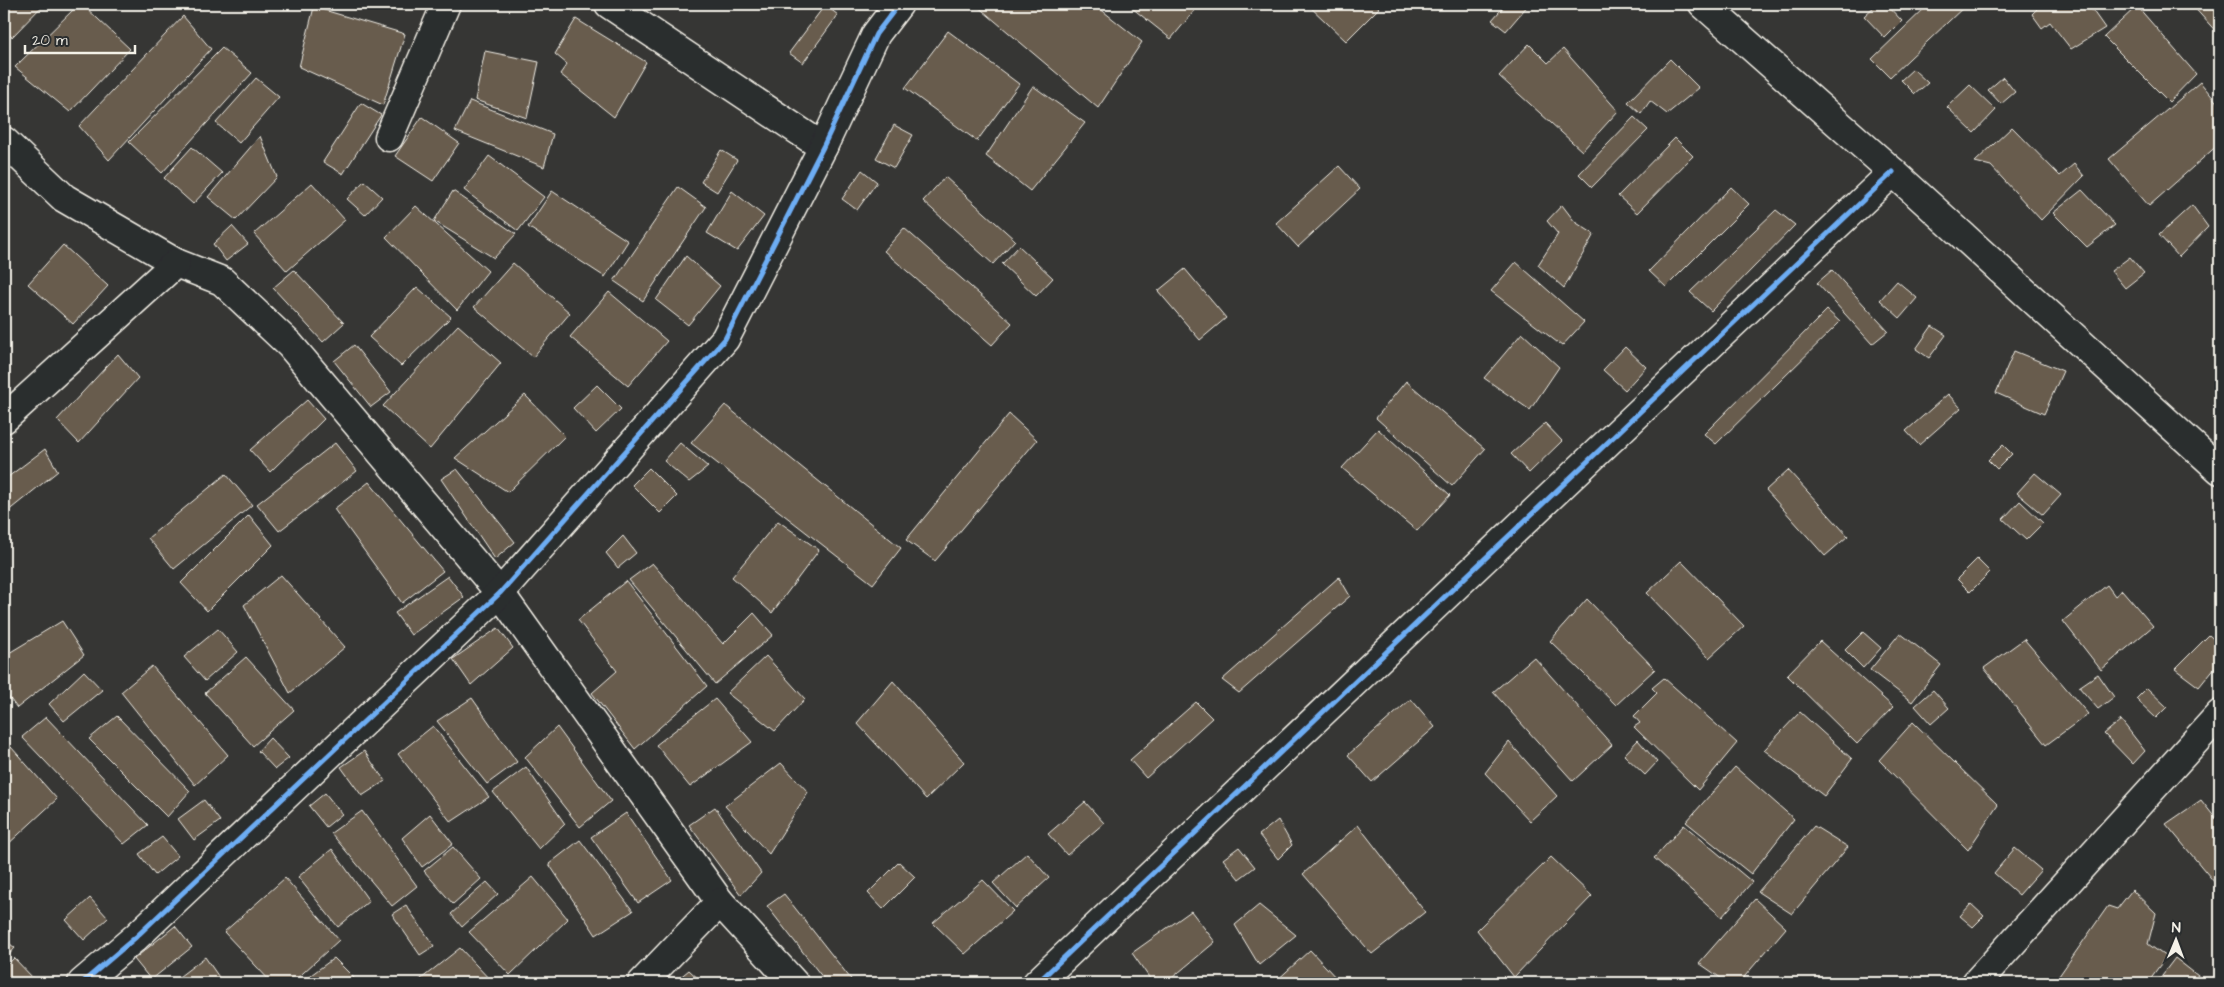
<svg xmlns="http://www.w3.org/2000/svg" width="2224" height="987" font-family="'Architects Daughter',sans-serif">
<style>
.building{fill:#675b4e;stroke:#f4f1e8}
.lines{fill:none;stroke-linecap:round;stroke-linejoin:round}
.minor-casing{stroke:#f4f1e8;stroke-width:31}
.tertiary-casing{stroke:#f4f1e8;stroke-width:31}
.minor{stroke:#2a2d2e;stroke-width:28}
.tertiary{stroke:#2a2d2e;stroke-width:28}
.cycleway-casing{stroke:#2a2d2e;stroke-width:8}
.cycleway{stroke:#6dadf4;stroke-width:5}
</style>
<rect width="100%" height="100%" fill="#363634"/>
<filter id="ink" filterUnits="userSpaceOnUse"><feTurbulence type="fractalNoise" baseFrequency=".02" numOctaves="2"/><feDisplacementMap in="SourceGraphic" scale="10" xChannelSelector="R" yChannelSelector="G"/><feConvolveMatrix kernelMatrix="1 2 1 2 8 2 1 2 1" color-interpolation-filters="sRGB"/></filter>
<g filter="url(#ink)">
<g class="building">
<path d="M8,4H44L12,37L4,30V8Z"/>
<path d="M79,4H82L130,49L70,112L15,67Z"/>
<path d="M977,4H1094L1142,42L1098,108L976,5Z"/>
<path d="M1127,4H1200L1171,39Z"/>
<path d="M1307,4H1375L1379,8L1346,41Z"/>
<path d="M1506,4H1529L1506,31L1492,20Z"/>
<path d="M1877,4H1886L1902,21L1885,38L1864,16Z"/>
<path d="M1929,4H1967L1890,77L1872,59Z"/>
<path d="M2032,4H2088L2105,28L2071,49L2050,22L2042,28L2032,14L2037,9Z"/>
<path d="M2191,4H2220V36Z"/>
<path d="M825,5L838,15L803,63L789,53Z"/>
<path d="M2137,6L2196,74L2169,102L2104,37Z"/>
<path d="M314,7L405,34L383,105L299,67Z"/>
<path d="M183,16L211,49L109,160L79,126Z"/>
<path d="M576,19L646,62L614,117L560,74L567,64L555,54Z"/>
<path d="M948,31L1019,84L977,141L905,88Z"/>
<path d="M1529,44L1548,63L1563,49L1618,111L1582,151L1499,76Z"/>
<path d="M222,48L252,73L162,173L129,142Z"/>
<path d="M485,51L539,62L527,118L475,100Z"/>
<path d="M1670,59L1699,88L1667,114L1650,101L1641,114L1628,102Z"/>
<path d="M1913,69L1928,83L1915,94L1901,80Z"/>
<path d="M2003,77L2015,92L2001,104L1988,90Z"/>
<path d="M256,78L279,97L239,143L216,123Z"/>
<path d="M2200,82L2220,106V143L2149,206L2109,159Z"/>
<path d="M1970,85L1996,110L1974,133L1947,107Z"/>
<path d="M1033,86L1085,123L1030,191L986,156Z"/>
<path d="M470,101L553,134L544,167L455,131Z"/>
<path d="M361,103L381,115L343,174L323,162Z"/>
<path d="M422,117L459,143L433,181L395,156Z"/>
<path d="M1634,117L1648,130L1592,187L1579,174Z"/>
<path d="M894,125L913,135L894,168L876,158Z"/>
<path d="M2012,127L2060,176L2074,164L2084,176L2041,220L1991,166L1975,162Z"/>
<path d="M260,136L277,177L236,220L208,197Z"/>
<path d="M1675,138L1693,156L1637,213L1618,196Z"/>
<path d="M192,147L222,173L193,204L164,178Z"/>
<path d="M721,150L737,160L717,192L701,182Z"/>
<path d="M489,156L544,197L518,231L464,190Z"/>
<path d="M1339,166L1360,189L1298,247L1276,223Z"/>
<path d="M862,170L877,182L857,210L842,199Z"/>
<path d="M945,177L1015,240L993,264L923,201Z"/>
<path d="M364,181L382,197L365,215L347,199Z"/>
<path d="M312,183L345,220L287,271L254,234Z"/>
<path d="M678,187L706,207L643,301L614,281Z"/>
<path d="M1731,187L1749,204L1666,287L1649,271Z"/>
<path d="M2082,190L2115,225L2087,247L2053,213Z"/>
<path d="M453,191L516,234L494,258L434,221Z"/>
<path d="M552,191L628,241L605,277L528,227Z"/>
<path d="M732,191L764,216L737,251L707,233Z"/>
<path d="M1562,205L1575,222L1594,234L1564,288L1538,265L1558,234L1547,221Z"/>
<path d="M2192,205L2208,227L2179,257L2159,235Z"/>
<path d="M416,206L488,271L457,310L386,237Z"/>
<path d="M1776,210L1795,225L1711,311L1690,292Z"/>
<path d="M232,226L248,244L226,261L213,244Z"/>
<path d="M904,228L1012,323L992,345L884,251Z"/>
<path d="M63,245L108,286L73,324L28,284Z"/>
<path d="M1019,246L1053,278L1036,296L1002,264Z"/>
<path d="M686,256L720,286L688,325L656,300Z"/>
<path d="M2130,257L2144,273L2125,288L2111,271Z"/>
<path d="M1516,262L1584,322L1562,346L1491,291Z"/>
<path d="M513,263L570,313L533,357L474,307Z"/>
<path d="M1185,269L1226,318L1200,340L1158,291Z"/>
<path d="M294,270L344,323L323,342L273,288Z"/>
<path d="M1832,270L1888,331L1872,344L1817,283Z"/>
<path d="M1897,281L1917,298L1900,318L1880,300Z"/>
<path d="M417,287L451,317L401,366L369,337Z"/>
<path d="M609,292L667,341L628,386L570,337Z"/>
<path d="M1827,310L1840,322L1716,444L1704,434Z"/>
<path d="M458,325L501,363L430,449L383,406Z"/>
<path d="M1932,326L1946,335L1929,358L1916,349Z"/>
<path d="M1522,333L1559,367L1530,410L1484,378Z"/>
<path d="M354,345L391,392L371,407L334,361Z"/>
<path d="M1625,347L1646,367L1625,390L1603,370Z"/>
<path d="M2014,351L2063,371L2044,414L1996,393Z"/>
<path d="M118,354L138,378L79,443L57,420Z"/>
<path d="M1406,381L1485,449L1452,486L1376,418Z"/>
<path d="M597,385L621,409L596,433L573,408Z"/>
<path d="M1948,394L1961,408L1919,445L1906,431Z"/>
<path d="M525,395L565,436L508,492L455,458Z"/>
<path d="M307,400L324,419L270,472L250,450Z"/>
<path d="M725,405L901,548L873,584L691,443Z"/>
<path d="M1009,414L1037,440L935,561L906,540Z"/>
<path d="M1545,423L1562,441L1529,473L1511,454Z"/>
<path d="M1378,429L1450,495L1417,531L1342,468Z"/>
<path d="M335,443L357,471L279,531L257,504Z"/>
<path d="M680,443L708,467L689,482L664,461Z"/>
<path d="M2003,445L2012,454L1997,469L1988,460Z"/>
<path d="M45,449L58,471L7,512L4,507V480Z"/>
<path d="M649,468L677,496L660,513L632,485Z"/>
<path d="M457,469L515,542L495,559L441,479Z"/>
<path d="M1788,470L1848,536L1825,556L1766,490Z"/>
<path d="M2035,473L2061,495L2043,515L2017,493Z"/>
<path d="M226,474L252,505L174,569L148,538Z"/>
<path d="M369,482L443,571L402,603L334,509Z"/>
<path d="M2020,501L2043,523L2026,540L2003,519Z"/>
<path d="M249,515L273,545L207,611L181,583Z"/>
<path d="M778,521L819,550L772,613L732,577Z"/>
<path d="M623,536L636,553L618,568L606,553Z"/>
<path d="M1977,559L1990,572L1970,592L1957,579Z"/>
<path d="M1681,561L1744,626L1709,658L1647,593Z"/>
<path d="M652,563L723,644L754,613L773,635L715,684L629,580Z"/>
<path d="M281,575L345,647L290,693L244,605Z"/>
<path d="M448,576L464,597L411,635L395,613Z"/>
<path d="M1339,577L1350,596L1239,693L1222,680Z"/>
<path d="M626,581L707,686L635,749L592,693L617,671L578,620Z"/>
<path d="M2107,585L2115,596L2122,590L2153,626L2101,670L2063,621Z"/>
<path d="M1587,599L1655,669L1616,705L1550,641Z"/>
<path d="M62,621L84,655L17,708L4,691V656Z"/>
<path d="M498,628L513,648L471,685L453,659Z"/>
<path d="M218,629L238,652L205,681L184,657Z"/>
<path d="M1863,632L1881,648L1863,668L1845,650Z"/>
<path d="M1900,633L1941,665L1912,702L1870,670Z"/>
<path d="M2209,635L2220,645V661L2199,687L2175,669Z"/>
<path d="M2024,639L2088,714L2046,745L1984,668Z"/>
<path d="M1820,641L1893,707L1857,744L1787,675Z"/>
<path d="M766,656L805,699L775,731L727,693Z"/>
<path d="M246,657L294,710L253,746L205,693Z"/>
<path d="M1534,657L1612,745L1573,781L1493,692Z"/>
<path d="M152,666L228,755L195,785L121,692Z"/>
<path d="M84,671L102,690L64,721L49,704Z"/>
<path d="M2098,674L2114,697L2098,709L2079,687Z"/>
<path d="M1664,678L1737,743L1698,790L1634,727L1640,723L1634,716L1657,693L1652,688Z"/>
<path d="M893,681L964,762L926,799L857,723Z"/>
<path d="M2147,688L2167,707L2156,718L2136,699Z"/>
<path d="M1933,690L1949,708L1931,724L1915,706Z"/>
<path d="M472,698L517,762L487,784L437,721Z"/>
<path d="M715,699L752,742L690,787L656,745Z"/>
<path d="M1411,699L1435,727L1372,782L1348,755Z"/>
<path d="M1196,702L1212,718L1146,778L1130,760Z"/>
<path d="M1800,712L1852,759L1824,796L1764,750Z"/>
<path d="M117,716L190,791L167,817L89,739Z"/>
<path d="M46,717L148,825L124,844L22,737Z"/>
<path d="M2121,720L2145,751L2133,764L2104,734Z"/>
<path d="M1913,722L1998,805L1968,850L1879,760Z"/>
<path d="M433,726L489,797L451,822L398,754Z"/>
<path d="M557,727L611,801L580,827L525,757Z"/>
<path d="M270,738L289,758L275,769L258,751Z"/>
<path d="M1638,740L1657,762L1645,775L1624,755Z"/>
<path d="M1509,742L1557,796L1530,821L1485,773Z"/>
<path d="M11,747L57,799L5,847L4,755Z"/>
<path d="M364,751L385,781L362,796L341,767Z"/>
<path d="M781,763L808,792L769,854L725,806Z"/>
<path d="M526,767L565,824L539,849L493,792Z"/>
<path d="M1735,767L1794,819L1751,874L1686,822Z"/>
<path d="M325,793L342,814L326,827L309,806Z"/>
<path d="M204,800L220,821L194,840L178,819Z"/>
<path d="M2201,800L2220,824V889L2166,824Z"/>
<path d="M1085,802L1104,823L1067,855L1048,834Z"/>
<path d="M715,807L761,873L741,895L689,825Z"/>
<path d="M362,811L417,886L392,906L331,833Z"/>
<path d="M626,813L672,880L638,903L591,837Z"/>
<path d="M430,814L453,844L422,867L402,838Z"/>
<path d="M1278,820L1292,845L1278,859L1259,835Z"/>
<path d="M1358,825L1425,912L1372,954L1303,874Z"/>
<path d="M1684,825L1752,882L1722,917L1654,858Z"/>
<path d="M1814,826L1848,847L1792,914L1758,892Z"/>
<path d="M162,837L178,856L155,875L139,854Z"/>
<path d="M580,840L633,911L596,935L549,864Z"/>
<path d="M453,847L481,879L453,904L424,871Z"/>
<path d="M1239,847L1255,867L1239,879L1223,859Z"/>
<path d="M2015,848L2041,870L2019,895L1994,873Z"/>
<path d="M332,849L369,901L338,927L298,877Z"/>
<path d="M1027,853L1049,878L1016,908L993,883Z"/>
<path d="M1551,857L1592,896L1514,977L1477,930Z"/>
<path d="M899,862L915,877L883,909L868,893Z"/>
<path d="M533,877L568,919L510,975L469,932Z"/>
<path d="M285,878L339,940L292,983H272L224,932Z"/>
<path d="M983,880L1013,911L965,954L933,923Z"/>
<path d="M487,882L498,894L462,927L451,914Z"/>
<path d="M2132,890L2156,913L2148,944L2166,957L2147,983H2054L2108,906L2117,909Z"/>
<path d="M784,894L854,983H827L767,906Z"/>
<path d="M90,898L108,918L84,940L66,920Z"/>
<path d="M1755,899L1786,928L1739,983H1728L1699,963Z"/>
<path d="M1971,904L1984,916L1973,927L1960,916Z"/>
<path d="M406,905L434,946L420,955L392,914Z"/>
<path d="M1259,905L1296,935L1259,965L1235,925Z"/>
<path d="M1191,911L1215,942L1166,983H1153L1132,953Z"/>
<path d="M175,926L192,947L151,980L134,959Z"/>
<path d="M4,939L15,948L4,960Z"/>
<path d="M460,948L493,983H416Z"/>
<path d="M1310,950L1339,981L1337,983H1274Z"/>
<path d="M205,957L223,983H171Z"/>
<path d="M14,958L35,980L32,983H4V968Z"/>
<path d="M334,958L359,983H300Z"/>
<path d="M2175,958L2207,983H2156Z"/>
<path d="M689,970L703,983H673Z"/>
<path d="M113,975L120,983H103Z"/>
</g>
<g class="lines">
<g class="minor-casing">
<g id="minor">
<path d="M609,4L823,147"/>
<path d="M389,137L446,4"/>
<path d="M4,141L64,198L176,263L222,281L290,345L500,593L720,902L794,983"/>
<path d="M4,419L176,263"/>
<path d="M82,983L136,937L500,593L725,339L823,147L876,34L899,4"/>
<path d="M642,983L720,902"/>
<path d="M1037,983L1893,172"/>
<path d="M1976,983L2220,714"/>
</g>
</g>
<g class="tertiary-casing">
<path id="tertiary" d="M1703,4L1893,172L2220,470"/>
</g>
<use href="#minor" class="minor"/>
<use href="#tertiary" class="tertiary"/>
<g class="cycleway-casing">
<g id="cycleway">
<path d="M82,983L136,937L500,593L725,339L823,147L876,34L899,4"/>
<path d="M1037,983L1893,172"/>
</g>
</g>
<use href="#cycleway" class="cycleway"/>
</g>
</g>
<rect width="2224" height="987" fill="none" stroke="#2a2d2e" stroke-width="20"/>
<rect x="10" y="10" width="2204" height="967" fill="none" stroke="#f4f1e8" stroke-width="2" filter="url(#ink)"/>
<g transform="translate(2176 940) rotate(1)" stroke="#2a2d2e" stroke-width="4" paint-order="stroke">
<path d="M0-4L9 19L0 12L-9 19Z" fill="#f4f1e8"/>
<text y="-8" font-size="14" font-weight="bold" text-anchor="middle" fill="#f4f1e8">N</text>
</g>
<path d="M25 45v8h110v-8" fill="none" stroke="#f4f1e8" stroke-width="2.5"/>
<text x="32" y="45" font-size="15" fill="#f4f1e8" stroke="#2a2d2e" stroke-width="4" paint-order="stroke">20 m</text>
</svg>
